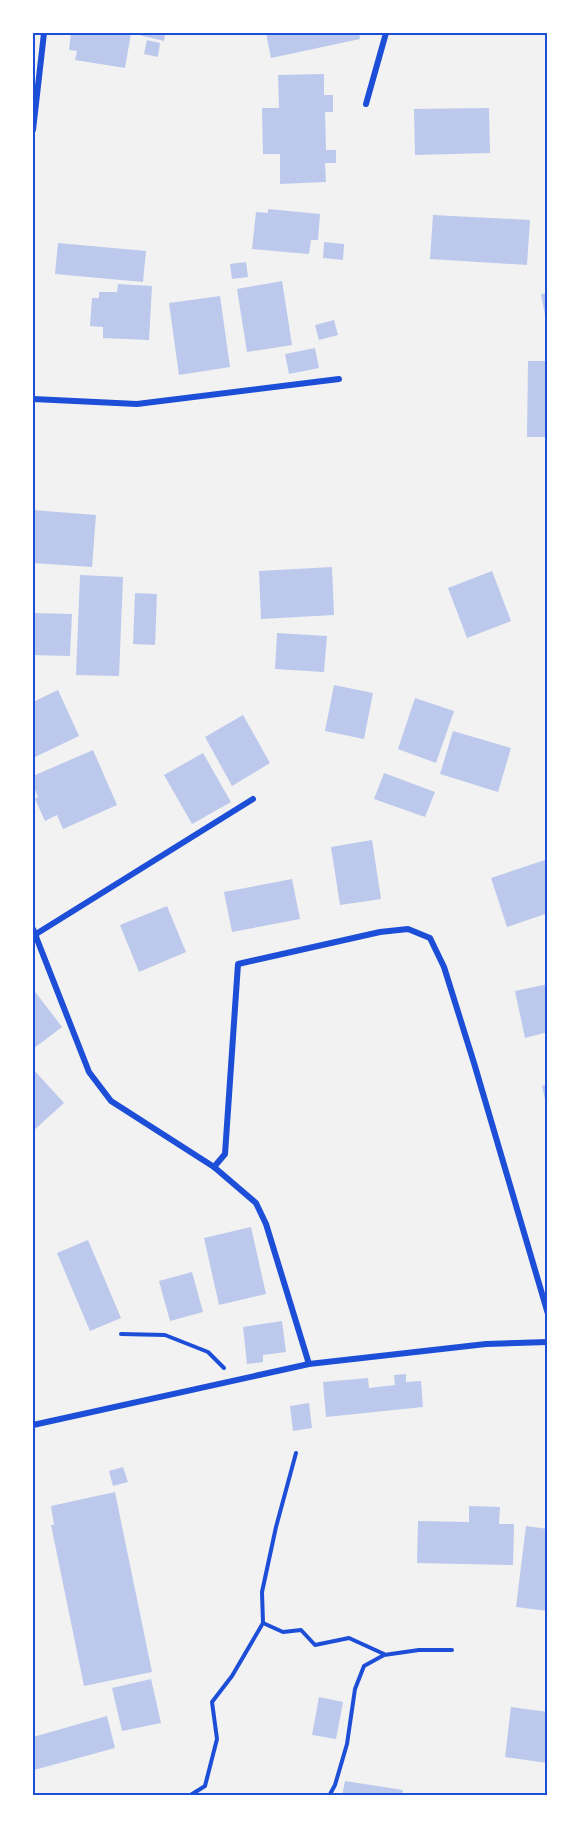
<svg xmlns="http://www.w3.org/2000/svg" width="581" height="1829" font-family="Lato,sans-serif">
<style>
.building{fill:#bdc9ec}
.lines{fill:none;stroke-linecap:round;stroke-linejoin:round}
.path{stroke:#1d4ed8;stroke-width:4}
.minor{stroke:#1d4ed8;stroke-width:6}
.neatline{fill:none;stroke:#1d4ed8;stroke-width:2}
</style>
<rect width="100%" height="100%" fill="#f2f2f2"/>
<g class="building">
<path d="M71,33H131L125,68L75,60L77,51L69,50Z"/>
<path d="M140,33H165L164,41L139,35Z"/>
<path d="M266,33H359L360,39L271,58Z"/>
<path d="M147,40L160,43L158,57L144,54Z"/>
<path d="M324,74V95H333V112H325L326,150H336V163H325L326,182L280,184V154H263L262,108H279L278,75Z"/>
<path d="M489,108L490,153L415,155L414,109Z"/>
<path d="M268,209L320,214L318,240H311L309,254L252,249L256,212L268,213Z"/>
<path d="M433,215L530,220L527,265L430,259Z"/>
<path d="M324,242L344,244L343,260L323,258Z"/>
<path d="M58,243L146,251L143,282L55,274Z"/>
<path d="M246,262L248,277L232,279L230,264Z"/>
<path d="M282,281L292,345L247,352L237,289Z"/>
<path d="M118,284L152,286L149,340L103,338V327L90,326L92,298H99V292H117Z"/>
<path d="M548,293V325H547L541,294Z"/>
<path d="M220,296L230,367L179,375L169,303Z"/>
<path d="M334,320L338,335L319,340L315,325Z"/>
<path d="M315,348L319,368L289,374L285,354Z"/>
<path d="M528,361H548V437H527Z"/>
<path d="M33,510L96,515L92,567L33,563Z"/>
<path d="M332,567L334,615L261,619L259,571Z"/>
<path d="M492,571L511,621L467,638L448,588Z"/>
<path d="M80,575L123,577L119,676L76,675Z"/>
<path d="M135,593L157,594L155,645L133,644Z"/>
<path d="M33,613L72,614L70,656L33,655Z"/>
<path d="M277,633L327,636L324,672L275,669Z"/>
<path d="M334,685L373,693L364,739L325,731Z"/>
<path d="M58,690L79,736L33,758V702Z"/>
<path d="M415,698L454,711L436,763L398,749Z"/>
<path d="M243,715L270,763L232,786L205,737Z"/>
<path d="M453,731L511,748L498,792L440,774Z"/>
<path d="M93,750L117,805L63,829L57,815L45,821L35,799L38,797L33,785V776Z"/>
<path d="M203,753L231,802L192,824L164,775Z"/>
<path d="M384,773L435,792L425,817L374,799Z"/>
<path d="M372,840L381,899L340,905L331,847Z"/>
<path d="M548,859V913L507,927L491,878Z"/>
<path d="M292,879L300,919L232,932L224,892Z"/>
<path d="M167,906L186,952L139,972L120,925Z"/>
<path d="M548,984V1032L525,1038L515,991Z"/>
<path d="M33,989L62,1027L33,1049Z"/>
<path d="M33,1069L64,1103L33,1131Z"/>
<path d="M548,1084V1109H547L542,1086Z"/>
<path d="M251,1227L266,1294L219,1305L204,1238Z"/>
<path d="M88,1240L121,1318L90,1331L57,1253Z"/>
<path d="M192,1272L203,1312L170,1321L159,1281Z"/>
<path d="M282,1321L286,1352L263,1355V1362L247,1364L243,1327Z"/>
<path d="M406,1374V1382L421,1381L423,1407L326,1417L323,1382L368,1378L369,1388L395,1385L394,1375Z"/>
<path d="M309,1403L312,1428L293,1431L290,1406Z"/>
<path d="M123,1467L128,1482L113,1486L109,1471Z"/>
<path d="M115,1492L152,1672L84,1686L51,1525H54L51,1506Z"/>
<path d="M469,1506L500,1507L499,1524H514L513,1565L417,1563L418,1521L469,1522Z"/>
<path d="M526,1526L548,1529V1611L516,1607Z"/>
<path d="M151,1679L161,1723L122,1731L112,1688Z"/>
<path d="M319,1697L343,1702L336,1739L312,1735Z"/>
<path d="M511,1707L548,1712V1763L505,1757Z"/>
<path d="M107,1716L115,1748L34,1770L33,1737Z"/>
<path d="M345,1781L403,1790L402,1796H342Z"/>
</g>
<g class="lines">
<g class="path">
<path d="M121,1334L165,1335L208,1352L224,1368"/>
<path d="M263,1623L283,1632L301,1630L315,1645L349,1638L384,1654"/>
<path d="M189,1796L205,1786L217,1739L212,1702L232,1676L263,1623L262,1592L276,1527L296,1453"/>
<path d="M329,1796L335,1785L347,1744L355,1689L364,1666L384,1655L419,1650H452"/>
</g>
<g class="minor">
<path d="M366,104L386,33"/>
<path d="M33,130L44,33"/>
<path d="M33,399L137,404L339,379"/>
<path d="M33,929L89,1072L111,1101L214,1167L256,1203L266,1224L309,1364"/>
<path d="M36,934L253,799"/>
<path d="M214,1167L225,1154L238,964L380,932L408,929L430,938L444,967L474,1063L548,1314"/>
<path d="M33,1425L309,1364L486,1344L548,1342"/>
</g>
</g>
<rect width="581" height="1829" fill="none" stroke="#ffffff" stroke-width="69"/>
<rect x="34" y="34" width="512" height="1760" class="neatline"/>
</svg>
